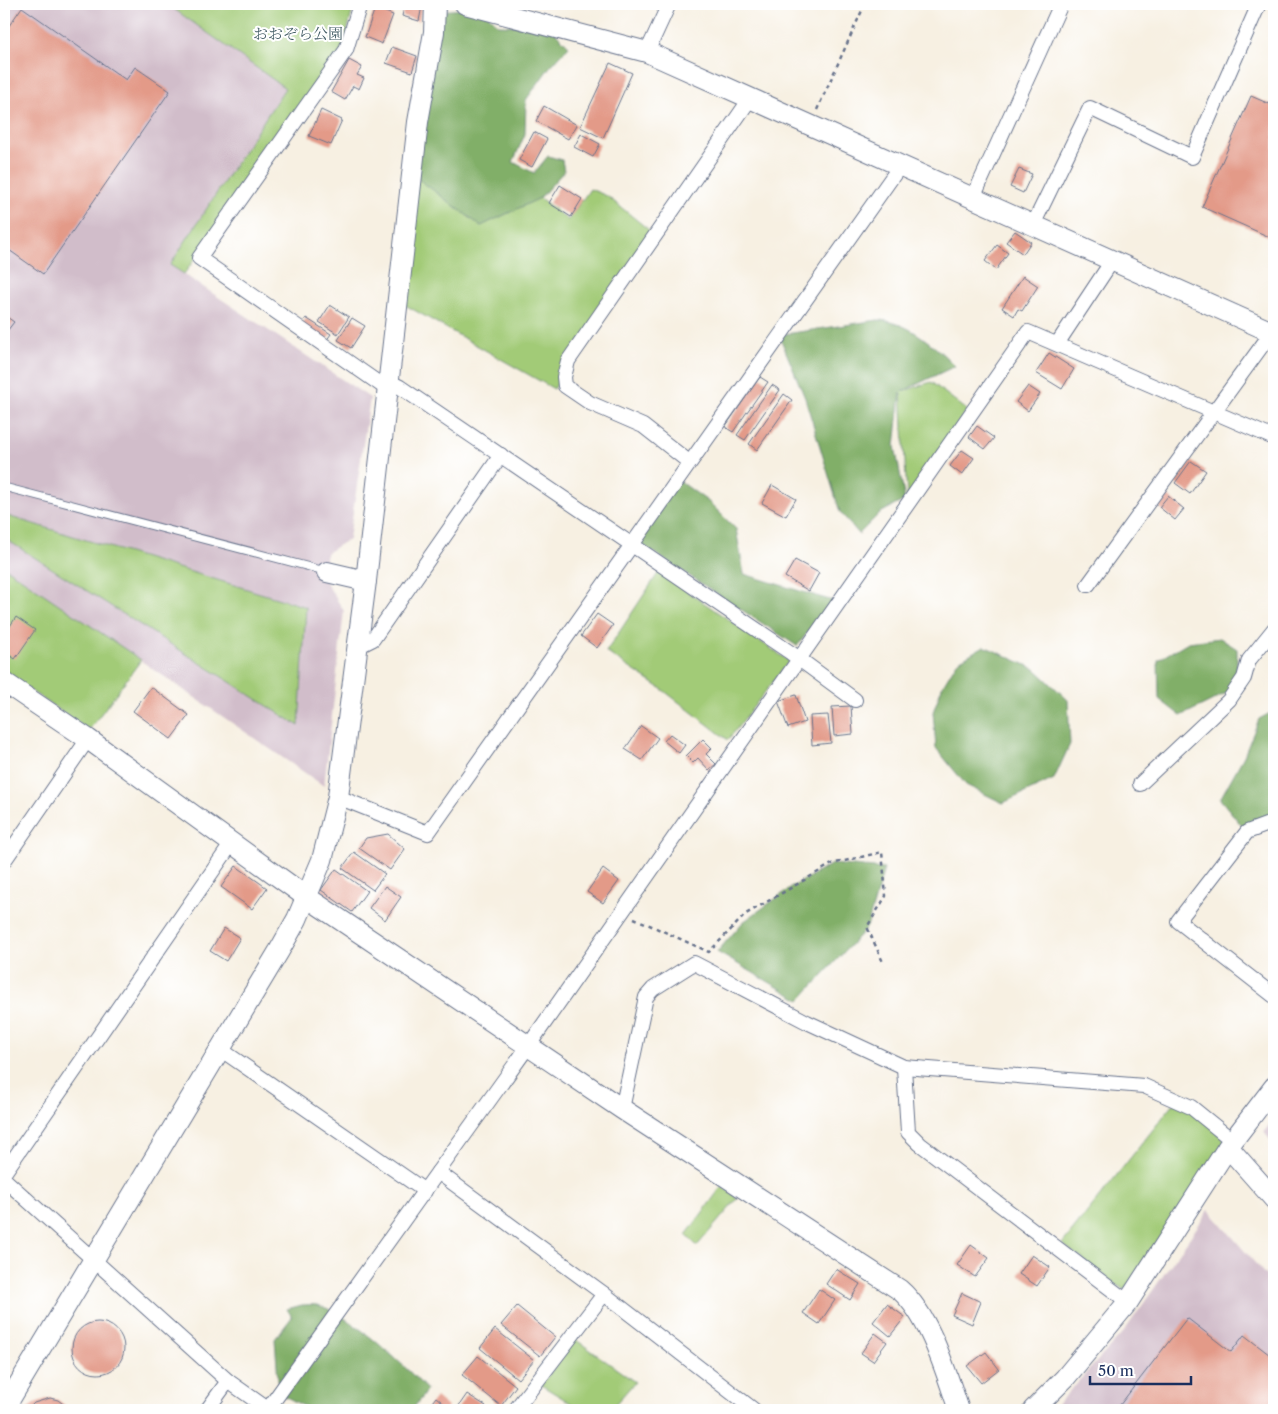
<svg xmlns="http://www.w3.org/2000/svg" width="1278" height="1414" font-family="'Libre Caslon Text','Noto Serif JP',serif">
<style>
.industrial{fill:#d1bdca}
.green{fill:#a2cb77;stroke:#5e7d6a}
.forest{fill:#81af68;stroke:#4e6f63}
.building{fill:#e39a88}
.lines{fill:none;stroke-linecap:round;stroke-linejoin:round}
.lane-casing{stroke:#68738c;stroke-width:9}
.street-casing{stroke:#68738c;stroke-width:16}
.secondary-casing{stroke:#68738c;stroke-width:22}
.path{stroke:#68738c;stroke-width:2.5;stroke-dasharray:4 4;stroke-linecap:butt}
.lane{stroke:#fff;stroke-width:7}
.street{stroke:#fff;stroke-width:14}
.secondary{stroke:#fff;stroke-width:20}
.labels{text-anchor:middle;stroke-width:4;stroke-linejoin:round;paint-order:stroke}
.park-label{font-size:15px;fill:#445e66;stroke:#fff}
</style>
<rect width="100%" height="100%" fill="#fff"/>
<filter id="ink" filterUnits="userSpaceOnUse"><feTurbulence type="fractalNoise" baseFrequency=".02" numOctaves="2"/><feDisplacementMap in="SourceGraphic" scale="10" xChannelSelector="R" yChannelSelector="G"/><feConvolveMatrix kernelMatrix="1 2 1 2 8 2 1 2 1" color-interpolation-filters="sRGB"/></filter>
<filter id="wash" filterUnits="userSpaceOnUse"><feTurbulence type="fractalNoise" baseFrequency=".0096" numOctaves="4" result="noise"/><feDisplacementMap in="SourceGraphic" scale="20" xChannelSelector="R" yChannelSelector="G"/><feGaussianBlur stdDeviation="1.12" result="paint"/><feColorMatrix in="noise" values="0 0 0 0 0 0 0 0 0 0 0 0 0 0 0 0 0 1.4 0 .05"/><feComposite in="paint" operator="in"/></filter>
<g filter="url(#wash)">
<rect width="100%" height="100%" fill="#f7f0e2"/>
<g class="industrial">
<path d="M4,4H167L286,88L170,265L370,398L349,539L326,553L327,584L344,611L324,786L4,567Z"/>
<path d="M1274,1118V1145L1264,1132Z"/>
<path d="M1209,1210L1274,1285V1410H1052L1123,1333Z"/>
</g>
<g class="green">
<path d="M167,4H354L341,58L184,274L170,265L285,88Z"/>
<path d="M413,175L481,226L540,198L568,220L590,189L607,196L659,238L637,262L554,389L398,301Z"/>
<path d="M931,382L967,410L907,497L901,392Z"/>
<path d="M4,515L306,607L299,726L4,538Z"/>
<path d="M4,567L141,660L89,730L4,673Z"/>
<path d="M659,572L789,661L728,740L663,690L606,652Z"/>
<path d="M1174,1103L1196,1111L1225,1141L1124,1290L1062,1244Z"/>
<path d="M722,1186L738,1198L697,1246L686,1235Z"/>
<path d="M575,1339L635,1382L610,1410H582L541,1385Z"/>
</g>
<g class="forest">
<path d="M482,8L498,25L549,26L569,46L549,68L526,100L525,134L513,162L534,173L548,156L562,160L564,171L540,198L481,226L413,175L435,11Z"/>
<path d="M878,320C908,321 935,346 955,366L901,392L895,446L905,500L880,513L859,534L840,512L805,398L779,335Z"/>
<path d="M677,479L710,503L736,529L744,574L833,601L797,646L639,543Z"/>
<path d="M1220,638L1237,649V688L1181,716L1159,699L1158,660L1188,642Z"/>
<path d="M984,646L1035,669L1068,700L1070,744L1054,779L1003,803L966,785L936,748L933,712L942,687L957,662Z"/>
<path d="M1274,711V822L1247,832L1220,799L1244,756L1259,719Z"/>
<path d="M832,864L884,869L867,927L800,1000L717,952L743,922L792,887Z"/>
<path d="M302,1305C307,1305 313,1304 317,1305C346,1311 407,1367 427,1390L412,1410H311L279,1393L275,1339L292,1317L287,1309Z"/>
</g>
<g id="blocks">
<g class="building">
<path d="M405,4L422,6L419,21L402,16Z"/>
<path d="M22,7L126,80L135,67L170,91L43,274L9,250L4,254V33Z"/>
<path d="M375,8L393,15L382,44L365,37Z"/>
<path d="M392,47L417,56L412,72L386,63Z"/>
<path d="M349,60L362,67L357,75L364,78L359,89L353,86L345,100L331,92Z"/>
<path d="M610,63L632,73L603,138L580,127Z"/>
<path d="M1251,96L1274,106V239L1202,207Z"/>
<path d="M544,106L577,125L568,139L536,121Z"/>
<path d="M321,110L342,120L331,145L309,136Z"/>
<path d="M534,132L547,139L532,167L519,160Z"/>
<path d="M581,134L600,144L593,157L574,147Z"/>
<path d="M1019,169L1032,174L1023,193L1010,187Z"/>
<path d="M560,185L582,199L571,217L549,203Z"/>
<path d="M1015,231L1031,242L1023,254L1006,242Z"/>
<path d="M997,245L1008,253L996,270L985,261Z"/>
<path d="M1023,276L1038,286L1022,311L1018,309L1014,316L1002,308Z"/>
<path d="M330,305L349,317L338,334L319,322Z"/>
<path d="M4,315L14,322L4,335Z"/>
<path d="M306,318L331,334L326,341L301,325Z"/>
<path d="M352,318L365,326L351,348L338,340Z"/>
<path d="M1049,353L1074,369L1062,389L1036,373Z"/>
<path d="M760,377L768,382L733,432L725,427Z"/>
<path d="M772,385L780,390L745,440L737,435Z"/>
<path d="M1028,386L1040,394L1028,411L1016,402Z"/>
<path d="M784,394L792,400L757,450L749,444Z"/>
<path d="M977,426L994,438L985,449L969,437Z"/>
<path d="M962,450L974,458L962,475L950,466Z"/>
<path d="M1191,461L1206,471L1190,494L1175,483Z"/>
<path d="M772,485L796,499L786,516L762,503Z"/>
<path d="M1168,496L1184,509L1175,520L1159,507Z"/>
<path d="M795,560L819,573L809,591L785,577Z"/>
<path d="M597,614L613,625L597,648L581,636Z"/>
<path d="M16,617L35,630L15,659L4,651V635Z"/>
<path d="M151,687L189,715L171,739L133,711Z"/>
<path d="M796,695L805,722L788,728L778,701Z"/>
<path d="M851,706L853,734L834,736L832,707Z"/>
<path d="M828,715L831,743L812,745L810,716Z"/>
<path d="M641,726L658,738L642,760L625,749Z"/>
<path d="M670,734L685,745L679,753L664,741Z"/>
<path d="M703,739L712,748L706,754L716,764L709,770L698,758L693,763L686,756Z"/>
<path d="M388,834L405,849L390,870L359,848L366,838Z"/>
<path d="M354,852L385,874L373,890L342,868Z"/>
<path d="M236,866L267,888L252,909L221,887Z"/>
<path d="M336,869L367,891L352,912L321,890Z"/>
<path d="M603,869L619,881L603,903L587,892Z"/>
<path d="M385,886L401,897L385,920L369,908Z"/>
<path d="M224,928L240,938L226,961L210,951Z"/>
<path d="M971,1245L989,1258L975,1277L957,1265Z"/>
<path d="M1032,1255L1050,1267L1037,1286L1019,1274Z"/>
<path d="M836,1269L860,1284L850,1300L826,1284Z"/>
<path d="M819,1289L835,1300L819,1324L803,1313Z"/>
<path d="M962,1293L981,1302L972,1324L952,1315Z"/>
<path d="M887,1304L905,1317L890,1336L873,1322Z"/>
<path d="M517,1306L555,1337L540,1356L501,1325Z"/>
<path d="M1187,1318L1231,1352L1244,1335L1274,1358V1410H1116Z"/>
<circle cx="98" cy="1348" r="26"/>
<path d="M495,1329L534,1360L518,1379L480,1348Z"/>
<path d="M875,1333L887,1342L873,1361L861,1353Z"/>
<path d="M986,1352L999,1369L981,1383L967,1366Z"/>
<path d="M478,1356L516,1386L501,1406L462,1375Z"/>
<path d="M467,1394L486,1406L483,1410H463L458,1407Z"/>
<path d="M436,1397L448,1407L446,1410H426Z"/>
<path d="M50,1398L58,1400L71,1410H27L34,1403Z"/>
</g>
</g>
</g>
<g filter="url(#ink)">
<use href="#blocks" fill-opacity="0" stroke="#68738c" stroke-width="1"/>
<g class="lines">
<g class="lane-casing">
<path id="lane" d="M4,487L325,571"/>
</g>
<g class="street-casing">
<g id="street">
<path d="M360,4L346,50L199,258L387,389"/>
<path d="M647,52L669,4"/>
<path d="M973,198L1061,4"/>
<path d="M1033,225L1090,108L1192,157L1259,4"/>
<path d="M1057,344L1112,261"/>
<path d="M388,381L400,387L791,653L855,700"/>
<path d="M689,462L643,426L590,403L565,386L564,377L568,361L750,99"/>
<path d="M1088,585L1272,332"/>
<path d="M357,647L373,639L501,455"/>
<path d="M1140,784L1229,700L1244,678L1249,660L1274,629"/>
<path d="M338,797L428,833L900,166"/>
<path d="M1274,822L1247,832L1178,921L1274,996"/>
<path d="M4,861L88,739"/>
<path d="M220,1049L425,1191"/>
<path d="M904,1067L908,1132L920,1144L1128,1302"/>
<path d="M622,1109L646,997L653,989L694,963L807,1022L904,1067L1144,1086L1191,1107L1233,1141"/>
<path d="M438,1172L604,1294L754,1410"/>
<path d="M4,1173L232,843"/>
<path d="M4,1179L228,1381L269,1410"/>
<path d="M268,1409L529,1045L1028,332L1274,438"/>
<path d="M207,1410L228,1381"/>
<path d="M515,1410L604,1294"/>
</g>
</g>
<g class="secondary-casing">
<g id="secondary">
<path d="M465,4L647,52L1274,333"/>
<path d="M327,572L366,581"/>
<path d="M4,682L88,739L305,896L622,1109L900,1290C930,1316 946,1373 959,1410"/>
<path d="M1228,1147L1274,1199"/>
<path d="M4,1409L279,951L297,919L322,860L338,797L366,581L418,122L434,32L435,4"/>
<path d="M1033,1410L1065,1378L1128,1302L1228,1147L1274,1087"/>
</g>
</g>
<g class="path">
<path d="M817,110L865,4"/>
<path d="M634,918L709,952L746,914L832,864L882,852L886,896L867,927L883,962"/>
</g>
<use href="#lane" class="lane"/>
<use href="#street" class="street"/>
<use href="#secondary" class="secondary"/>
</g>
</g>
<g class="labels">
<g class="park-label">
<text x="298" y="39">おおぞら公園</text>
</g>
</g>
<rect width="1278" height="1414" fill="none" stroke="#fff" stroke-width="20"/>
<path d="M1090 1376v8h101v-8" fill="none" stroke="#1b2f5e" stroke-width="2.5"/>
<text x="1098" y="1376" font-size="15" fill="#1b2f5e" stroke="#ffffff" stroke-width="4" paint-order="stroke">50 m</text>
</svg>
